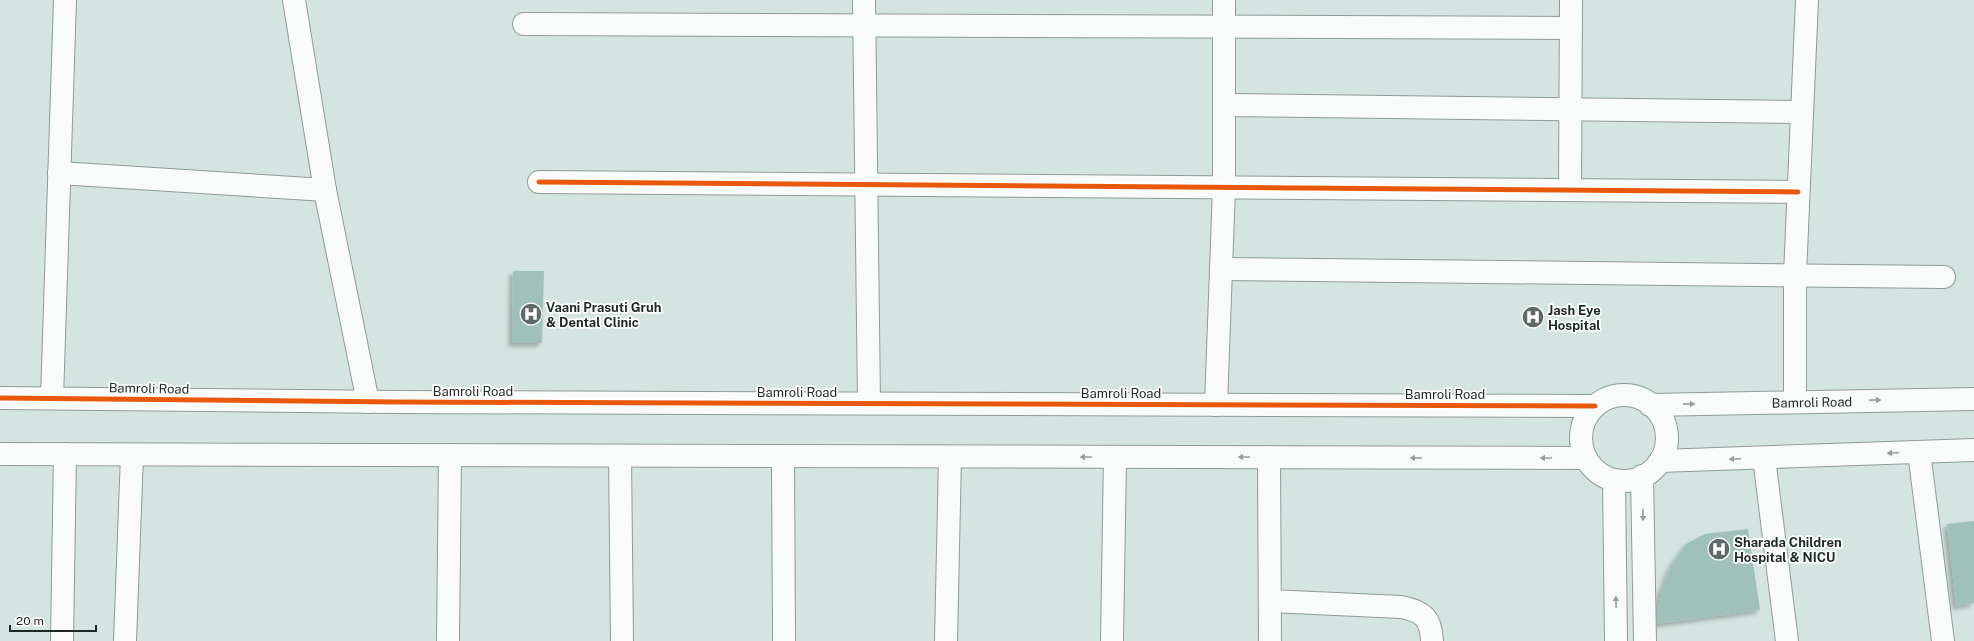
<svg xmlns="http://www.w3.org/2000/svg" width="1974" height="641" font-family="'Public Sans',sans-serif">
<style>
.building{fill:#a0c0ba;filter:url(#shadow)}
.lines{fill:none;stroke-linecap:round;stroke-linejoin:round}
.minor-casing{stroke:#8f9b98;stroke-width:24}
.minor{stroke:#f9fbfa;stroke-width:22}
.cycleway-casing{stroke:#fff;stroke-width:8}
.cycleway{stroke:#e8590c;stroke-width:5}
.oneway{fill:#969c9b}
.labels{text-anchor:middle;stroke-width:3.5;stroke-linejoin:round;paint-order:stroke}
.poi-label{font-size:13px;font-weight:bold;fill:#1d2926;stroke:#fff;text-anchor:start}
.street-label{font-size:13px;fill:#1d2926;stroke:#fff}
</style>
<defs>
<filter id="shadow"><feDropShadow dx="-3.5" dy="3.5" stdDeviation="2" flood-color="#0004"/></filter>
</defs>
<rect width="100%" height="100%" fill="#d4e4e0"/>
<g class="building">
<path d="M513,271H544L542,343H512Z"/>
<path d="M1974,521V603L1956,606L1947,524Z"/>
<path d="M1748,529L1760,610L1656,624L1661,591L1670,568L1686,544L1705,534Z"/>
</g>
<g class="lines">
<g class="minor-casing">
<g id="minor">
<path d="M294,0L325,190L368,402"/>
<path d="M864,0L869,403"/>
<path d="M524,24L1571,28"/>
<path d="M1224,105L1802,112"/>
<path d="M59,173L325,190"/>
<path d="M539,182L1798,192"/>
<path d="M1570,190L1571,0"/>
<path d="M1221,269L1944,277"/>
<circle cx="1624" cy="438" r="43"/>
<path d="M0,398L397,402L1595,406"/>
<path d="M52,398L65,0"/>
<path d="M1795,402V275L1807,0"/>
<path d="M1216,405L1224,188V0"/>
<path id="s1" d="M1650,405L1974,399"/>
<path d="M1919,452L1943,641"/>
<path d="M0,454L1585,458"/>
<path d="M620,456L622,641"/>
<path d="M783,456L784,641"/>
<path d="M1269,457L1270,641"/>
<path d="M1764,458L1787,641"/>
<path d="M1660,461L1974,450"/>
<path d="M1642,476L1645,641"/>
<path d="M1614,480L1616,641"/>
<path d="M1270,601L1401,607C1423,611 1431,618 1432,641"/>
<path d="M62,641L65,454"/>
<path d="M125,641L132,455"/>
<path d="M448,641L450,455"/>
<path d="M946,641L950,457"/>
<path d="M1112,641L1115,457"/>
</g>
</g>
<use href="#minor" class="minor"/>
<g class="cycleway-casing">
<g id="cycleway">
<path d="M539,182L1798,192"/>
<path d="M0,398L397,402L1595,406"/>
</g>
</g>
<use href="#cycleway" class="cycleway"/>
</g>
<defs><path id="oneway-solid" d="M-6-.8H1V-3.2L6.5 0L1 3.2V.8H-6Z"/></defs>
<g class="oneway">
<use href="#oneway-solid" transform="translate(1875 400) rotate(-1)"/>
<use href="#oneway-solid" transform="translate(1689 404) rotate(-1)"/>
<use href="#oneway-solid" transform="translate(1893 453) rotate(178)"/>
<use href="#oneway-solid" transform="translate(1086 457) rotate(-180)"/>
<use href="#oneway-solid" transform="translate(1244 457) rotate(-180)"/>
<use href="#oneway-solid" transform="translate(1416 458) rotate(-180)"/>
<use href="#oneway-solid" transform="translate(1546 458) rotate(-180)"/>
<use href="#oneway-solid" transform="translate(1735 459) rotate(178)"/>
<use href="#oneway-solid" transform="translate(1643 515) rotate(89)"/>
<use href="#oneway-solid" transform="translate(1616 602) rotate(-91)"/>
</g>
<defs>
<g id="hospital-disc" transform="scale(1.15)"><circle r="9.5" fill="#5d6a67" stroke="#fff"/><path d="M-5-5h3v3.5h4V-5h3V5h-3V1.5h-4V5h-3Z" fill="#fff"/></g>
</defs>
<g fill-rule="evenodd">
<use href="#hospital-disc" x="531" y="314"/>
<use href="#hospital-disc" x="1533" y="317"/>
<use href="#hospital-disc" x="1719" y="549"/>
</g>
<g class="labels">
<g class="poi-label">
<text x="546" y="312">Vaani Prasuti Gruh<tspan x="546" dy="15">&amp; Dental Clinic</tspan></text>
<text x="1548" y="315">Jash Eye<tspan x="1548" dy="15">Hospital</tspan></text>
<text x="1734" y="547">Sharada Children<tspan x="1734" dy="15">Hospital &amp; NICU</tspan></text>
</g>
<g class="street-label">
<text transform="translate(149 388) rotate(1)" y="5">Bamroli Road</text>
<text x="473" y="396">Bamroli Road</text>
<text x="797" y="397">Bamroli Road</text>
<text x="1121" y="398">Bamroli Road</text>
<text x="1445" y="399">Bamroli Road</text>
<text dy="5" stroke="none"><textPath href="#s1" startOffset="162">Bamroli Road</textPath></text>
</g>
</g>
<path d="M10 625v6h86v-6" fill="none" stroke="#1d2926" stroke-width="2"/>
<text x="16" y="625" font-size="12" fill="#1d2926" stroke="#ffffff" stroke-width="3" paint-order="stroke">20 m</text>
</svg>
